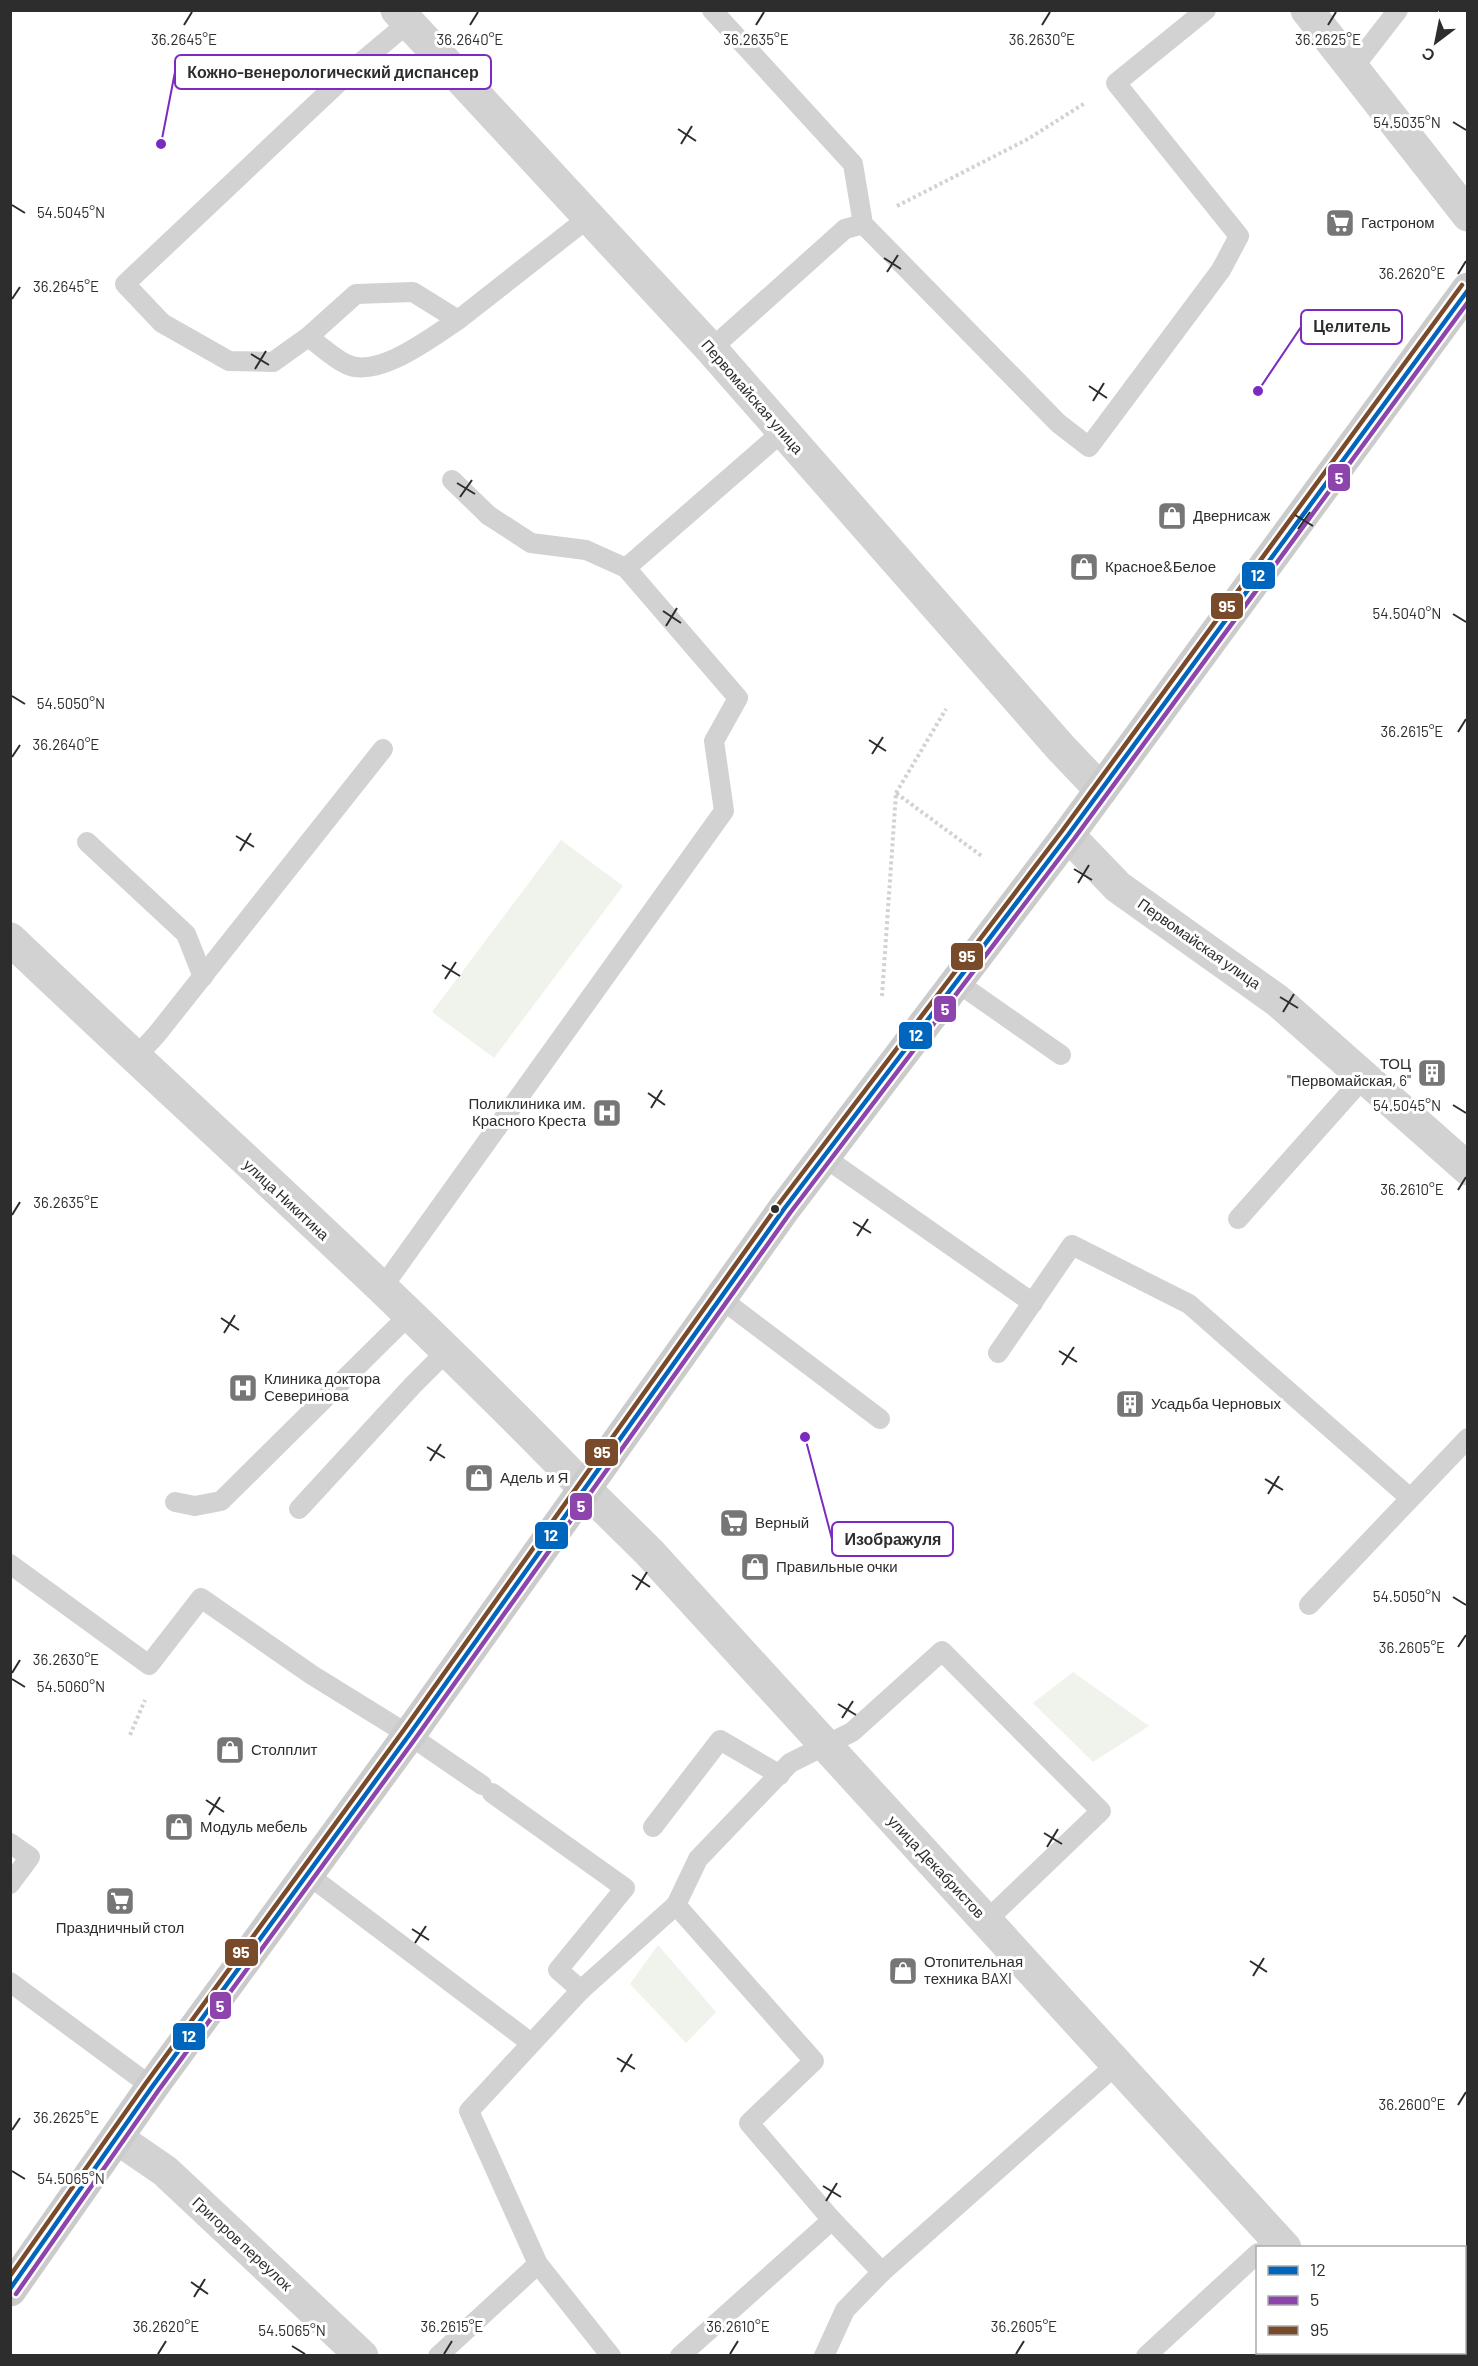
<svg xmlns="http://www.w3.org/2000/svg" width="1478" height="2366" font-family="Barlow,sans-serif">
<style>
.green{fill:#f0f3eb}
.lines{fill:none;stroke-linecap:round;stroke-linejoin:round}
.path{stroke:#d2d2d2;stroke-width:4;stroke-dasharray:3 3;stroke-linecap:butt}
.service{stroke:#d2d2d2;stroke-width:20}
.minor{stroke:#d2d2d2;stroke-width:33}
.tertiary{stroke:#d2d2d2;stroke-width:33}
.secondary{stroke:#cbcbcb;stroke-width:33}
.bus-1-casing{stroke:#fff;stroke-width:9}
.bus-2-casing{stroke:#fff;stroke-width:9}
.bus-3-casing{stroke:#fff;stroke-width:9}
.bus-1{stroke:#0065bd;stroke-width:4.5}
.bus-2{stroke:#8e44ad;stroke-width:4.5}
.bus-3{stroke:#7a4b2a;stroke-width:4.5}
.ticks{fill:none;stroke:#2d2d2d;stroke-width:2}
.bus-dot{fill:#2d2d2d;stroke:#fff;stroke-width:2}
.labels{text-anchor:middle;stroke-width:6;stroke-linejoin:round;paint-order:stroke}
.poi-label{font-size:15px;fill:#2d2d2d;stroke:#fff;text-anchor:start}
.street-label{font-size:15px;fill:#2d2d2d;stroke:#fff}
.ticks-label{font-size:15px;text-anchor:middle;fill:#2d2d2d;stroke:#fff;stroke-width:6;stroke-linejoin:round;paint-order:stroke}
.leader{fill:none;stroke:#7b2cbf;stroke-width:2}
.callout-dot{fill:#7b2cbf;stroke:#fff;stroke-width:2}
.callout{fill:#fff;stroke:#7b2cbf;stroke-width:2}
.callout-label{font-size:16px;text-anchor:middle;font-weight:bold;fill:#2d2d2d}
.line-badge{stroke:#fff;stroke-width:2}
.badge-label{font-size:16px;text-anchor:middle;font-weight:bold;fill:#fff}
</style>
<rect width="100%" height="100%" fill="#fff"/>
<g class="green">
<path d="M561,840L623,886L494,1058L432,1012Z"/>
<path d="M1073,1672L1149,1726L1093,1762L1033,1703Z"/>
<path d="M658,1945L716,2012L686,2043L630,1984Z"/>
</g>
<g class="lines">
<g class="path">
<path d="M897,206L1028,139L1085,103"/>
<path d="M896,793L946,709"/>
<path d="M882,996L896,793L983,857"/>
<path d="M130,1735L145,1700"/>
</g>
<g class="service">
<path d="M712,10L853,164L863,224"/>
<path d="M408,23L353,69L125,284L162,323L229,361L273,362L308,337L356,294L413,292L458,320L588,218"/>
<path d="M1353,68L1398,10"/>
<path d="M308,337C320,345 332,357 346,364C377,380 432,337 458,320"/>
<path d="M711,349L845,229L863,224L1058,423L1089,447L1221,270L1239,236L1116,83L1206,10"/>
<path d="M452,480L488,515L531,543L586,550L626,568"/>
<path d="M87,842L186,934L203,977"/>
<path d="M958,983L1061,1055"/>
<path d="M135,1058L157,1034L383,749"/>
<path d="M824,1157L1033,1303"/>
<path d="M1238,1219L1365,1076"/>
<path d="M382,1288L724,811L714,741L738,698L626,568L782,432"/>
<path d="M720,1298L880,1419"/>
<path d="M998,1353L1072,1245L1189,1304L1410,1498"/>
<path d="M175,1502L195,1506L221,1501L409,1315"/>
<path d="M299,1509L413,1385L447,1351"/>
<path d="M10,1564L149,1665L201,1598L312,1675L409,1735L482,1785"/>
<path d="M1309,1605L1468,1438"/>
<path d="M492,1793L625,1888L558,1970L581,1990L676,1905L814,2061L749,2123L832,2220L680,2356"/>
<path d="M653,1827L720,1740L780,1775"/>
<path d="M10,1843L30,1857L10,1884"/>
<path d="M307,1874L531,2043"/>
<path d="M676,1905L698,1859L790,1763L852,1732L942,1651L1101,1811L986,1921"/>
<path d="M10,1982L152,2087"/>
<path d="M581,1990L469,2111L538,2264L611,2356"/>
<path d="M882,2272L1117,2064"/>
<path d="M1464,2288L1468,2285"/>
<path d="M438,2356L538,2264"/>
<path d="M824,2356L845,2310L882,2272L832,2220"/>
<path d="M1146,2356L1258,2253"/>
</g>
<g class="minor">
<path d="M397,10L711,349L1061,748L1101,790"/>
<path d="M1307,10L1468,215"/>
<path d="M1068,835L1118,887L1278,1001L1468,1169"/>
<path d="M585,1489L649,1552L1285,2248"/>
<path d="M117,2138L165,2171L362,2356"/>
<path d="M1382,2352L1384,2356"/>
</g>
<path class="tertiary" d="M10,939C202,1122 401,1298 585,1489"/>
<path class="secondary" d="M10,2290L152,2087L409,1735L784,1209L1068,835L1468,289"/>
<g class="bus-1-casing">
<path id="bus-1" d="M10,2289L152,2087L409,1735L784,1209L1068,835L1468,290"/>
</g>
<g class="bus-2-casing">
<path id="bus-2" d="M16,2294L158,2091L415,1739L790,1213L1074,839L1468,302"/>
</g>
<g class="bus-3-casing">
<path id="bus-3" d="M10,2276L146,2083L403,1731L778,1205L1062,831L1462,285"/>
</g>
<use href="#bus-1" class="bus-1"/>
<use href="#bus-2" class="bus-2"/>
<use href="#bus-3" class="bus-3"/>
</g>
<path class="ticks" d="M184,25L192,12M470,25L478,12M756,25L764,12M1042,25L1050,12M1328,25L1336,12M1453,122L1466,130M678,129L696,141M681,144L692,126M12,205L25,213M884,258L901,269M887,272L898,255M1458,274L1466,261M12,299L20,287M251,354L269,365M255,369L266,351M1089,386L1107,398M1093,401L1104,383M457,483L475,494M460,497L472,480M1295,515L1313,526M1298,529L1310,512M663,611L681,623M1453,614L1466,622M666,626L677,608M12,696L25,704M1458,732L1466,719M869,740L886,751M872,754L883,737M12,757L20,745M236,836L254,847M240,851L251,833M1074,869L1092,880M1078,883L1089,865M442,965L460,976M445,979L456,962M1280,997L1298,1008M1283,1012L1294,994M648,1093L665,1105M1453,1105L1466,1113M651,1108L662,1090M1458,1190L1466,1177M12,1215L20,1202M853,1222L871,1233M857,1236L868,1219M221,1318L239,1330M224,1333L235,1315M1059,1351L1077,1362M1062,1365L1074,1347M427,1447L445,1458M430,1461L441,1444M1265,1479L1283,1490M1268,1494L1279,1476M632,1575L650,1587M636,1590L647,1572M1453,1597L1466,1605M1458,1647L1466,1635M12,1673L20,1660M12,1679L25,1687M838,1704L856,1715M842,1718L853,1701M206,1800L224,1812M209,1815L220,1797M1044,1833L1062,1844M1047,1847L1058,1829M412,1929L429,1940M415,1943L426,1926M1250,1961L1267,1972M1253,1976L1264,1958M617,2058L635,2069M621,2072L632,2054M1458,2105L1466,2092M12,2130L20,2118M12,2171L25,2179M823,2186L841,2197M826,2201L837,2183M191,2282L208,2294M194,2297L205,2279M292,2346L305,2354M158,2354L166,2341M444,2354L452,2341M730,2354L738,2341M1016,2354L1024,2341"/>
<defs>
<g id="supermarket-square" transform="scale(1.5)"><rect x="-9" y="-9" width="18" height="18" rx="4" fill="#767676" stroke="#fff"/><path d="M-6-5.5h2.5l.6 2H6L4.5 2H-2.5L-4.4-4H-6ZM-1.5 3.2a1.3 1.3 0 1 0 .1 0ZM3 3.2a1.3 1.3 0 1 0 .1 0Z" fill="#fff"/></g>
<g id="shop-square" transform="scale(1.5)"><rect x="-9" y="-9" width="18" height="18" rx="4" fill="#767676" stroke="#fff"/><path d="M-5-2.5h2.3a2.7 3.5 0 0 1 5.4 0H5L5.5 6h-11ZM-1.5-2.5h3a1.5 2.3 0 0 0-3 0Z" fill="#fff"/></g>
<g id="building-square" transform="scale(1.5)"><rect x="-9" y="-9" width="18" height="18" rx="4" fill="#767676" stroke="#fff"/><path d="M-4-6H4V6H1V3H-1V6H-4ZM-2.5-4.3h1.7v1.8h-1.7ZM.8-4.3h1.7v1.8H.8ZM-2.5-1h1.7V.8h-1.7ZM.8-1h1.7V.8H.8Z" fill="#fff"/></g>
<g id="hospital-square" transform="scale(1.5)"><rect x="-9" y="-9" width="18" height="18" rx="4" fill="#767676" stroke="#fff"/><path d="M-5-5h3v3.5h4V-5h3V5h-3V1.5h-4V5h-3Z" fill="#fff"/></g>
</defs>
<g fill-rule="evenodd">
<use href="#supermarket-square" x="1340" y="223"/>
<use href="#shop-square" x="1172" y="516"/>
<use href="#shop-square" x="1084" y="567"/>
<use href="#building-square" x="1432" y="1073"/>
<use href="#hospital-square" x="607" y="1113"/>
<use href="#hospital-square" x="243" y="1388"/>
<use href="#building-square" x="1130" y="1404"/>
<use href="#shop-square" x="479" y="1478"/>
<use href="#supermarket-square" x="734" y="1523"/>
<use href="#shop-square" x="755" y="1567"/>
<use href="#shop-square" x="230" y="1750"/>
<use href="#shop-square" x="179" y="1827"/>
<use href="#supermarket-square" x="120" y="1901"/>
<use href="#shop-square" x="903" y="1971"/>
</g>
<circle class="bus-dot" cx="775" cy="1209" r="5"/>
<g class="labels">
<g class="poi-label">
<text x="1361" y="228">Гастроном</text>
<text x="1193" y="521">Двернисаж</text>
<text x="1105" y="572">Красное&amp;Белое</text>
<text x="1411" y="1069" text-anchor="end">ТОЦ<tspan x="1411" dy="17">"Первомайская, 6"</tspan></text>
<text x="586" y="1109" text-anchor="end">Поликлиника им.<tspan x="586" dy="17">Красного Креста</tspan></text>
<text x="264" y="1384">Клиника доктора<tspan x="264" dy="17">Северинова</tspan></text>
<text x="1151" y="1409">Усадьба Черновых</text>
<text x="500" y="1483">Адель и Я</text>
<text x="755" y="1528">Верный</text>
<text x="776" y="1572">Правильные очки</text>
<text x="251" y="1755">Столплит</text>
<text x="200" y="1832">Модуль мебель</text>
<text x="120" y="1933" text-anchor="middle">Праздничный стол</text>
<text x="924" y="1967">Отопительная<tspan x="924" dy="17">техника BAXI</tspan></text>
</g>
<g class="street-label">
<text transform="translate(752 397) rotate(49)" y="5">Первомайская улица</text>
<text transform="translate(1199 944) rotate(35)" y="5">Первомайская улица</text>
<text transform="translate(286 1200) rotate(43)" y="5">улица Никитина</text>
<text transform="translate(936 1867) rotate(47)" y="5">улица Декабристов</text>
<text transform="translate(242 2244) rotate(43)" y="5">Григоров переулок</text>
</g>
</g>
<g class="ticks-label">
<text x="184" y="45">36.2645°E</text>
<text x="470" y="45">36.2640°E</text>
<text x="756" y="45">36.2635°E</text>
<text x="1042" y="45">36.2630°E</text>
<text x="1328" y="45">36.2625°E</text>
<text x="1407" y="128">54.5035°N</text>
<text x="71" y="218">54.5045°N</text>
<text x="1412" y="279">36.2620°E</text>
<text x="66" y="292">36.2645°E</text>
<text x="1407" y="619">54.5040°N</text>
<text x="71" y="709">54.5050°N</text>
<text x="1412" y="737">36.2615°E</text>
<text x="66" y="750">36.2640°E</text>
<text x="1407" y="1111">54.5045°N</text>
<text x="1412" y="1195">36.2610°E</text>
<text x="66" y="1208">36.2635°E</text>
<text x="1407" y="1602">54.5050°N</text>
<text x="1412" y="1653">36.2605°E</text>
<text x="66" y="1665">36.2630°E</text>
<text x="71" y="1692">54.5060°N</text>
<text x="1412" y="2110">36.2600°E</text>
<text x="66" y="2123">36.2625°E</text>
<text x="71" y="2184">54.5065°N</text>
<text x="166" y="2332">36.2620°E</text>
<text x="452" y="2332">36.2615°E</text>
<text x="738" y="2332">36.2610°E</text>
<text x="1024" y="2332">36.2605°E</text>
<text x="292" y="2336">54.5065°N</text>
</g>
<path class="leader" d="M161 144L175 72M1258 391L1301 327M805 1437L832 1539"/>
<g class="callout-dot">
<circle cx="161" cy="144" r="6"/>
<circle cx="1258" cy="391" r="6"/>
<circle cx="805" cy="1437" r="6"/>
</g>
<g class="callout">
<rect x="175" y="55" width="316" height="34" rx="6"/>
<rect x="1301" y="310" width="101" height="34" rx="6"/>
<rect x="832" y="1522" width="121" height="34" rx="6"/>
</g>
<g class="callout-label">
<text x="333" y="78">Кожно-венерологический диспансер</text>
<text x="1352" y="332">Целитель</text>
<text x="893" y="1545">Изображуля</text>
</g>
<g class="line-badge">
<rect x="1327" y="463" width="24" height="29" rx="6" fill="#8e44ad"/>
<rect x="1241" y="561" width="35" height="29" rx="6" fill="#0065bd"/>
<rect x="1210" y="592" width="34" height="28" rx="6" fill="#7a4b2a"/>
<rect x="950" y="942" width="34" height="29" rx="6" fill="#7a4b2a"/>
<rect x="933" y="995" width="24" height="28" rx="6" fill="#8e44ad"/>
<rect x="898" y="1021" width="35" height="29" rx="6" fill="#0065bd"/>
<rect x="584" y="1438" width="35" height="29" rx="6" fill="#7a4b2a"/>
<rect x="569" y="1492" width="24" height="29" rx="6" fill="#8e44ad"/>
<rect x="534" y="1521" width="35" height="29" rx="6" fill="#0065bd"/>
<rect x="224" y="1938" width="35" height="29" rx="6" fill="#7a4b2a"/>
<rect x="209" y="1991" width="23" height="29" rx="6" fill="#8e44ad"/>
<rect x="172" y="2022" width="34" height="29" rx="6" fill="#0065bd"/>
</g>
<g class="badge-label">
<text x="1339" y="484">5</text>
<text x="1258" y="581">12</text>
<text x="1227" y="612">95</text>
<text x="967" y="962">95</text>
<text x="945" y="1015">5</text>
<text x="916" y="1041">12</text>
<text x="602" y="1458">95</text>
<text x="581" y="1512">5</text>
<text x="551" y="1541">12</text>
<text x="241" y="1958">95</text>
<text x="220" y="2012">5</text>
<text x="189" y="2042">12</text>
</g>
<rect width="1478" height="2366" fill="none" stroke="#2d2d2d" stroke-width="24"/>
<rect x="1256" y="2246" width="210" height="108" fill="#ffffff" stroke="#ababab" stroke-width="1.5"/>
<rect x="1268" y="2266" width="30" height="9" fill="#0065bd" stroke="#ababab" stroke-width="1.5"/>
<text x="1310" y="2276" font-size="18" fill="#2d2d2d">12</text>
<rect x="1268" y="2296" width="30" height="9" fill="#8e44ad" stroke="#ababab" stroke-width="1.5"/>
<text x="1310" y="2306" font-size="18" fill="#2d2d2d">5</text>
<rect x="1268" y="2326" width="30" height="9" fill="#7a4b2a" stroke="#ababab" stroke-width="1.5"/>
<text x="1310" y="2336" font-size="18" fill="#2d2d2d">95</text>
<g transform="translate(1436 42) rotate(212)" stroke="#ffffff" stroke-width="4.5" paint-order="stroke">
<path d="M0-4.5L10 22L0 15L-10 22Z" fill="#2d2d2d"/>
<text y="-9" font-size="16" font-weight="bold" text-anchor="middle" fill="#2d2d2d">С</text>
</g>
</svg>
